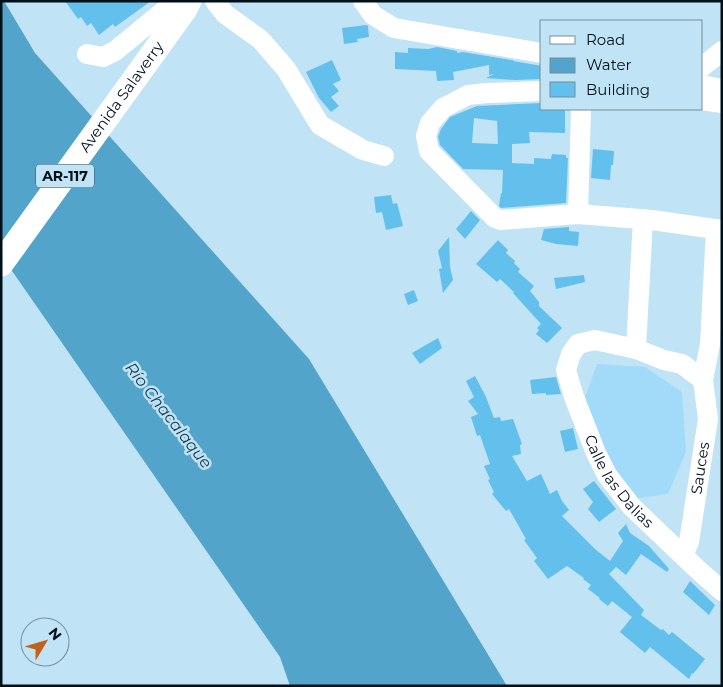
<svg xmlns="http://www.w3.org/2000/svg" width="723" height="687" viewBox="0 0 723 687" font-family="Montserrat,sans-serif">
  <rect width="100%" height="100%" fill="#c0e3f5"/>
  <path fill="#a2dbf9" d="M597 364 645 367 682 392 686 452 668 494 632 499 582 406Z"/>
  <path fill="#52a4cb" d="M1 1H4L35 53 309 359 507 686H290L280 657 1 255Z"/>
  <path fill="#63c0ed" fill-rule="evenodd" d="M65 1H151L115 27 113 24 99 35 91 23 87 26 81 17 78 19Z
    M366 25 368 26 369 37 357 39 358 42 344 44 342 28Z
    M437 47 457 51V53L463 52 511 60H510H513V61L542 66V79L515 80 486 78 494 74 489 75V65L453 72 454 80 437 81 436 71 395 69V52L408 53V48L428 49Z
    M332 60 341 80 333 84 339 91 331 97 339 106 331 112 319 98 306 72Z
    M542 103V109H565V133L529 132 530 143 512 144V163L534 164V158L551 159 552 154 566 155V158H568L566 203 501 208 499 206 501 193H502L503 170 463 169 440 145 438 137 441 129 450 117 477 106ZM474 118 497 121 498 144 472 143Z
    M593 149 614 151 613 165H611L610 180 591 178Z
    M391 195 393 204 397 203 403 226 386 230 382 212 376 213 374 197Z
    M471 211 480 220 465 239 456 229Z
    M569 227V231L579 232 578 246 556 244 541 240 544 229Z
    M449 237 450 267 453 280 443 293 439 269 442 268 438 251Z
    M498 240 508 250 506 253 515 261 514 263 520 269 518 272 534 286 530 291 539 302V306L562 328 547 343 536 334 539 330 537 328 541 324 513 293 514 292 500 279 497 282 476 264Z
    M584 275 585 282 556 289 554 278Z
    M414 290 418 301 408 305 404 294Z
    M438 338 442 348 420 364 412 353Z
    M475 376 486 397 494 418 500 417 501 421 513 419 522 444 520 445 521 454 512 456 527 481 541 474 550 494 557 490 562 501 569 510 562 516 595 549 610 561 623 541 618 533 626 524 630 533 649 546 669 569 667 572 641 554 626 575 616 567 609 574 644 610 641 615 661 630 663 629 669 635 672 632 705 659 693 674 692 673 689 679 650 647 645 653 620 632 632 617 612 601 608 606 599 599 600 598 588 589 591 585 583 579 584 578 567 566 548 579 534 561 537 558 524 540 526 539 509 509 506 511 492 494 494 492 488 480 490 479 484 466 490 464 480 435 477 436 471 417 478 414 468 401 474 397 466 381Z
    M556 377 561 394 546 395V393L532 394 530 380Z
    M573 428 578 449 565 452 560 431Z
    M594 481 616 509 599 522 588 509 593 502 583 489Z
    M690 581 715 605 709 615 683 592Z"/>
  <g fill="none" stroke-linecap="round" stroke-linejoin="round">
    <g stroke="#fff" stroke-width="20">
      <path d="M215 1 225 14 261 40 286 69 320 125 363 150 384 156"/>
      <path d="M363 1 373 15 394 28 542 53"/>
      <path d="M87 54 103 57 115 51 176 1"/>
      <path d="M702 67 722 51"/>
      <path d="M702 85 722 89"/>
      <path d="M542 91 487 93 468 95 443 108 430 123 426 136 429 151 495 218 501 220 578 214 652 220 722 230"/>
      <path d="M702 100 722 103"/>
      <path d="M578 214 581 109"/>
      <path d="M636 349 643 219"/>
      <path id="s1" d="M703 380 682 364 664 360 636 349 595 340 578 344 571 354 566 370 574 397 596 453 607 475 632 507 696 568 722 591"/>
      <path id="s2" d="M683 555 689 542 708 419 703 380 710 344 716 229"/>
    </g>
    <path stroke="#fff" stroke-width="25" id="s3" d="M1 264 185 9 189 1"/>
  </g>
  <g text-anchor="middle" stroke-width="5" stroke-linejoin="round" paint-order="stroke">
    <rect fill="#c0e3f5" stroke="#3a4f5b" stroke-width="1" x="36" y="164.5" width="58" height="23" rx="4"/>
    <g font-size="14" font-weight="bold" fill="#001019">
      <text x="65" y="181">AR-117</text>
    </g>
    <g font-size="15" fill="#001019" stroke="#c0e3f5">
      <text dy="5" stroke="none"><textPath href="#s3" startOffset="206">Avenida Salaverry</textPath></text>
      <text dy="5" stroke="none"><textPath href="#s2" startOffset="89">Sauces</textPath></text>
      <text dy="5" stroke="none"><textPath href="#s1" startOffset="288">Calle las Dalias</textPath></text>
    </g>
    <g font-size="16" font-style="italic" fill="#14394a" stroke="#c0e3f5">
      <text transform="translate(169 415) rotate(52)" y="6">Río Chacalaque</text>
    </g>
  </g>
  <rect width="723" height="687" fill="none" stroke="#001019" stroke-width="5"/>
  <rect x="540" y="20" width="162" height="90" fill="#c0e3f5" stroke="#738f9d"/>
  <rect x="550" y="36" width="25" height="8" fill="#ffffff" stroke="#738f9d"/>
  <text x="586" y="45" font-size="15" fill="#001019">Road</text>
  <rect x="550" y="58" width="25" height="15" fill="#52a4cb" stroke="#738f9d"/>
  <text x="586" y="70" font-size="15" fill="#001019">Water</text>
  <rect x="550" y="82" width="25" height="15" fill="#63c0ed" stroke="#738f9d"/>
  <text x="586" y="95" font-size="15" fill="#001019">Building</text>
  <g transform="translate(45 642) rotate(52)"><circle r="24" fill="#c0e3f5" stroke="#738f9d"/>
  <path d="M0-4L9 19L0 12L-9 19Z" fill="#c1621c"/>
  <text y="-8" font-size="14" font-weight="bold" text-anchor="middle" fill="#001019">N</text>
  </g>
</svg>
